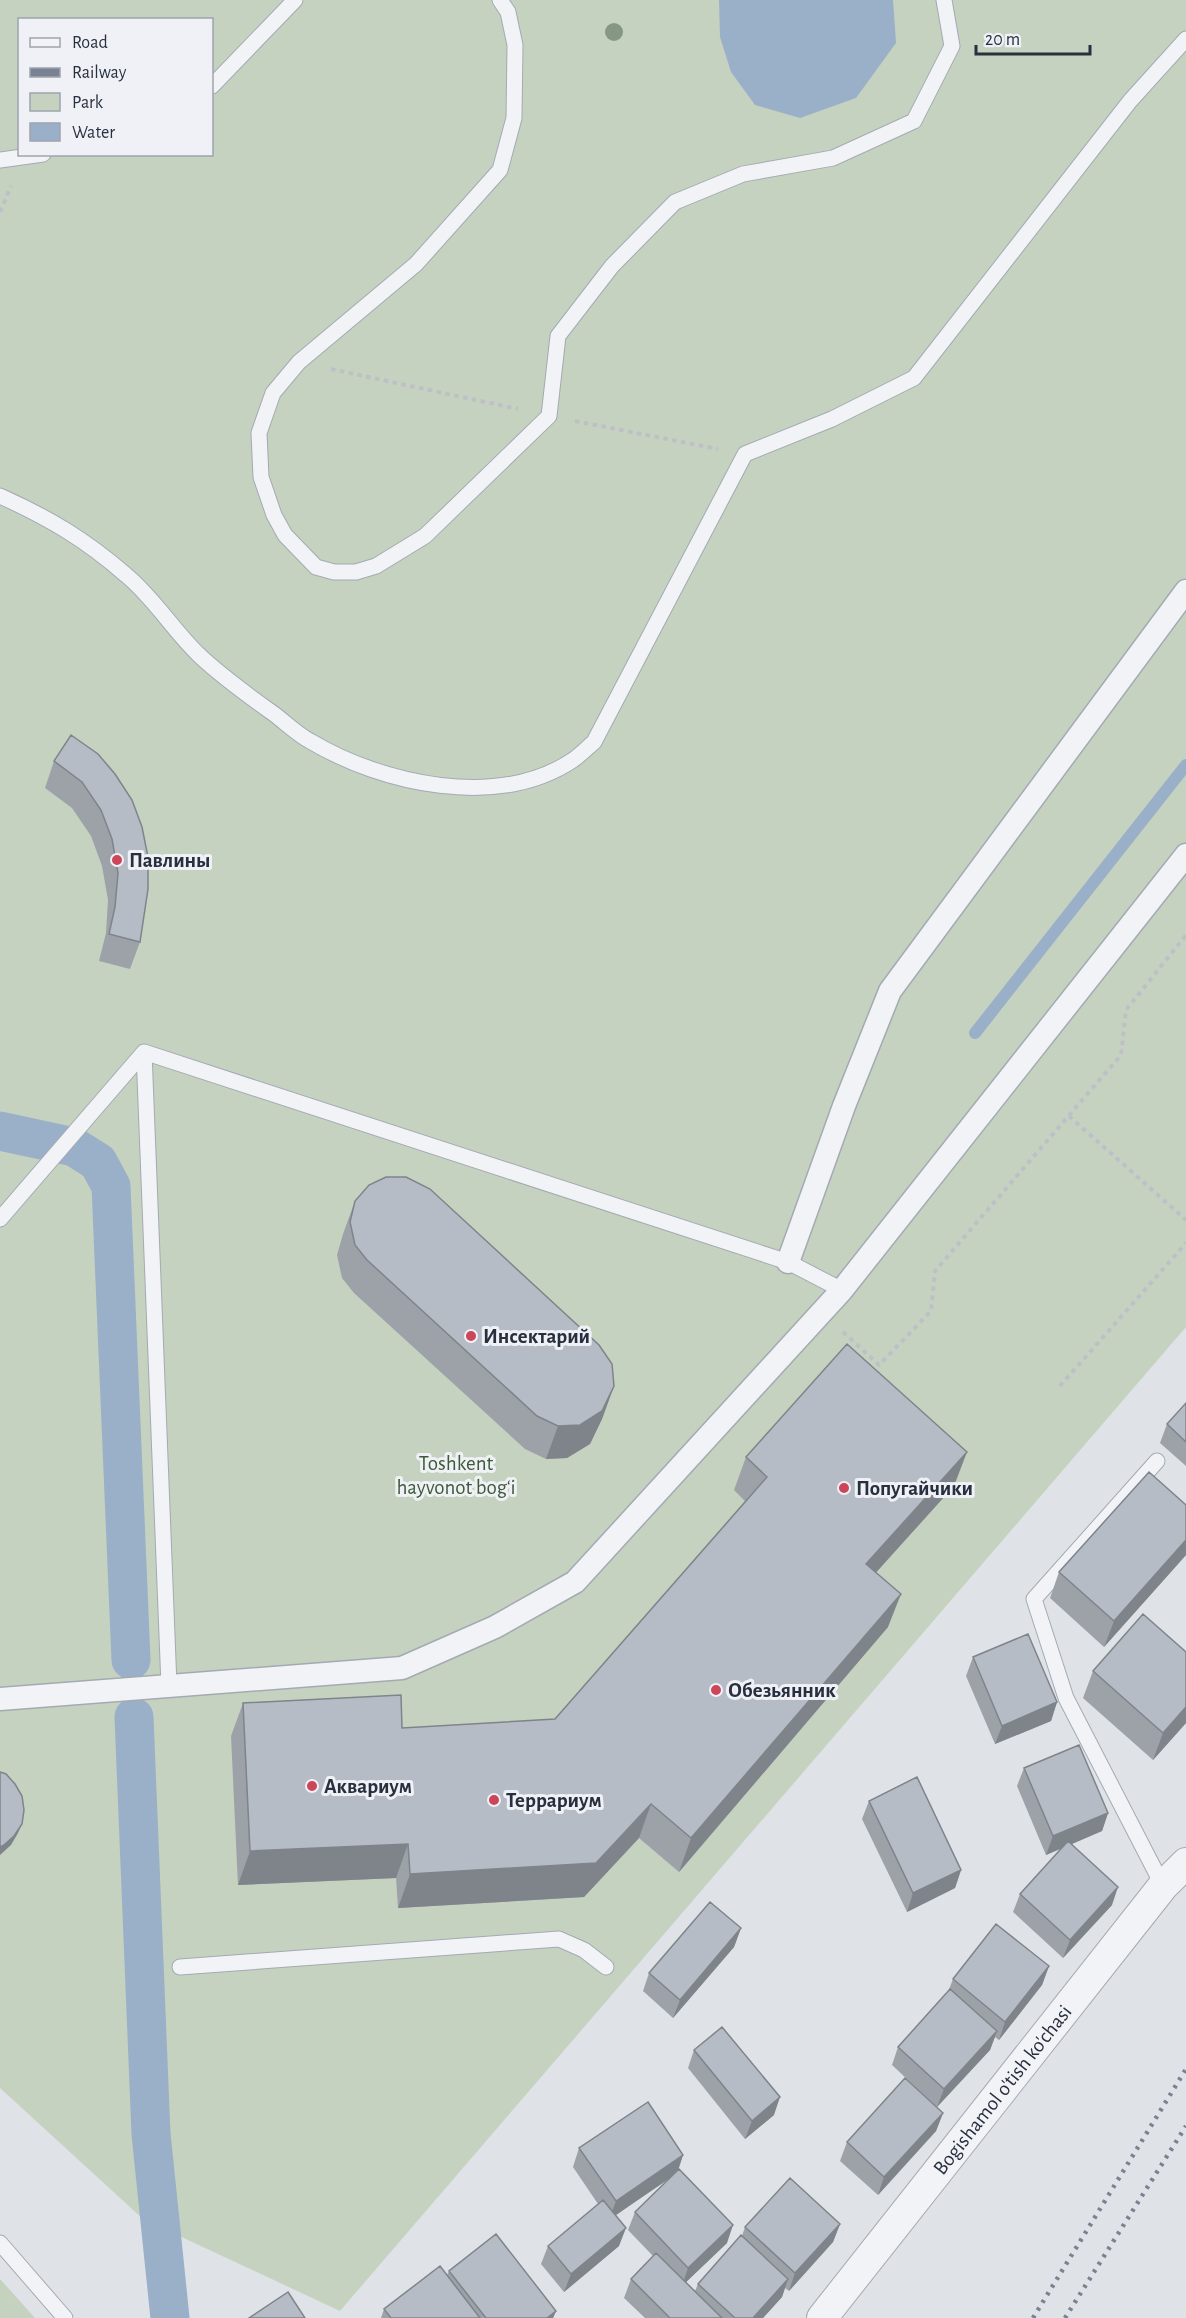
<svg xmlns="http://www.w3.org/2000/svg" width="1186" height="2318" viewBox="0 0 1186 2318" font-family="'Alegreya Sans',sans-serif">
  <rect width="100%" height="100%" fill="#dfe3e8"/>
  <path fill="#c5d2c0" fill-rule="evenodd" d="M0 0H1186V1327L340 2311 143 2219 0 2088ZM20 20H212V154H20Z
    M0 2279 35 2318H0Z"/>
  <path fill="#9ab0c8" d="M719 0H893L896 43 856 98 800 118 755 105 731 72 720 37Z"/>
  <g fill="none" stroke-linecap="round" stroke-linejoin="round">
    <path stroke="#9ab0c8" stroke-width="12" d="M975 1033 1186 765"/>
    <path stroke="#9ab0c8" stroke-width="39" d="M0 1131 74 1147 98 1162 111 1186 131 1660
      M134 1717 151 2134 170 2318"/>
    <defs>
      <path id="service" d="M500 0 508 12 515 45 514 118 500 170 416 264 299 362 273 393 259 433 261 477 274 515 285 535 316 567 334 572H356L376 566 425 536 549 416 558 336 612 266 675 202 743 174 833 158 914 121 952 46 944 0
        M212 86 295 0
        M0 160 43 154
        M0 496C49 518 86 540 126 575 154 598 173 630 199 655 222 677 249 696 274 714 286 723 297 734 310 741 382 784 498 810 573 760 580 755 587 748 594 742L745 454 832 419 914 378 1130 101 1186 39
        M144 1052 788 1262 842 1290
        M144 1052 169 1686
        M0 1219 144 1052
        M1157 1461 1034 1599 1066 1698 1163 1886
        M180 1967 559 1939 584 1950 606 1967
        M0 2243 65 2318"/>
      <path id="pedestrian" d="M788 1262 844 1106 890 991 1186 591
        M0 1699 402 1668 495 1627 575 1582 842 1290 1186 855"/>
      <g id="minor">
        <path id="s1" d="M822 2318 1163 1886 1186 1863"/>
      </g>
    </defs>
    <use href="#service" stroke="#a4aab2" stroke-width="17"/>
    <use href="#pedestrian" stroke="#a4aab2" stroke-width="25"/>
    <use href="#minor" stroke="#a4aab2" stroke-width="32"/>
    <path stroke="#bdc0c7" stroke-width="4" stroke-dasharray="4.5 4.5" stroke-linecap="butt" d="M0 212 11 186
      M331 369 518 409
      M575 421 718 449
      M1069 1116 1186 1220
      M843 1332 879 1365 931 1311 935 1271 1121 1055 1126 1010 1186 935
      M1060 1386 1186 1243"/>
    <use href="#service" stroke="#f2f3f7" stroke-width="15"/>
    <use href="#pedestrian" stroke="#f2f3f7" stroke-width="22"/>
    <use href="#minor" stroke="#f2f3f7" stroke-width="30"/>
    <path stroke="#798292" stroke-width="4.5" stroke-dasharray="3 6" stroke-linecap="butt" d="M1033 2318 1186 2069
      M1065 2318 1186 2126"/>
  </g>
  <circle fill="#859886" cx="614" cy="32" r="9"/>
  <path fill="#9da2a9" d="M98 754 140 942 130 969 99 961 106 933 108 900 102 866 91 836 72 808 45 788 54 761Z
    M355 1201 614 1386 602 1419 590 1444 567 1458 546 1459 525 1449 354 1293 342 1278 337 1255 343 1234Z
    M1186 1403V1466L1160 1443 1167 1424Z
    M746 1457 954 1486 876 1572 888 1627 679 1872 639 1838 584 1897 398 1908 396 1878 238 1885 231 1736 243 1703 402 1728 555 1719 745 1501 734 1490Z
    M1186 1505V1555L1104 1647 1050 1598 1059 1572Z
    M1186 1652V1723L1153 1760 1083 1698 1093 1671Z
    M973 1657 1057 1702 1051 1721 995 1744 966 1676Z
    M1024 1768 1108 1813 1102 1831 1072 1844 1112 1905 1063 1958 1013 1912 1020 1894 1062 1848 1046 1855 1017 1786Z
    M869 1801 961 1870 955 1888 907 1912 862 1819Z
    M741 1928 734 1947 673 2018 643 1991 649 1973Z
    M1049 1966 1042 1985 999 2040 995 2037 990 2050 937 2107 892 2065 898 2047 948 1992 953 1979Z
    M694 2050 774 2115 745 2139 688 2068Z
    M943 2113 936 2131 878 2195 840 2161 847 2142Z
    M579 2148 683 2155 678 2171 727 2243 686 2282 695 2291 698 2284 742 2236 745 2227 840 2224 833 2242 789 2291 785 2288 782 2297 763 2318H645L624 2298 631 2279 653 2256 628 2230 635 2212 672 2177 615 2215 619 2246 564 2292 541 2264 548 2246 598 2204 573 2167Z
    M449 2271 556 2311 553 2318H381L384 2309 447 2275Z"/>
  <path fill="#7f848a" d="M614 1386 602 1419 590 1444 567 1458 546 1459 558 1426Z
    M967 1452 954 1486 854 1597 866 1564Z
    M1186 1540V1555L1104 1647 1114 1621Z
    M901 1594 888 1627 679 1872 691 1838Z
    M1057 1702 1051 1721 995 1744 1002 1726Z
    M1186 1707V1723L1153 1760 1163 1733Z
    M651 1804 639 1838 584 1897 398 1908 410 1874Z
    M1108 1813 1102 1831 1046 1855 1053 1836Z
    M22 1824 18 1833 11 1845 0 1855V1847Z
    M408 1844 396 1878 238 1885 250 1851Z
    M961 1870 955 1888 907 1912 913 1893Z
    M1118 1887 1112 1905 1063 1958 1070 1940Z
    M741 1928 734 1947 673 2018 680 2000Z
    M1049 1966 1042 1985 999 2040 1005 2022Z
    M997 2031 990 2050 937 2107 944 2089Z
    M780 2097 774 2115 745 2139 752 2121Z
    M943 2113 936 2131 878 2195 884 2177Z
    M683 2155 677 2173 609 2220 616 2201Z
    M840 2224 833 2242 789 2291 795 2273Z
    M733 2225 727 2243 682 2286 688 2268Z
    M626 2228 619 2246 564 2292 571 2274Z
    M788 2279 782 2297 763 2318H753Z
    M556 2311 553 2318H547Z"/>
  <path fill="#b6bcc5" stroke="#7f848a" stroke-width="1.5" d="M71 735 98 754 115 774 132 800 142 827 148 857V889L140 942 109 934 115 907 118 873 112 839 101 810 82 782 54 761Z
    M386 1177H406L430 1189 599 1345 612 1364 614 1386 602 1411 580 1425 558 1426 537 1416 367 1260 355 1245 350 1222 355 1201 369 1185Z
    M847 1344 967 1452 866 1564 901 1594 691 1838 651 1804 596 1863 410 1874 408 1844 250 1851 243 1703 401 1695 402 1728 555 1719 767 1477 746 1457Z
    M1186 1403V1442L1167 1424Z
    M1149 1472 1186 1505V1540L1114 1621 1059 1572Z
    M1143 1614 1186 1652V1707L1163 1733 1093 1671Z
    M1028 1634 1057 1702 1002 1726 973 1657Z
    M1079 1745 1108 1813 1053 1836 1024 1768Z
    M0 1772 6 1774 15 1784 22 1796 24 1810 22 1824 14 1836 4 1845 0 1847Z
    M917 1777 961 1870 913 1893 869 1801Z
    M1068 1841 1118 1887 1070 1940 1020 1894Z
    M710 1902 741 1928 680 2000 649 1973Z
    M996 1924 1049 1966 1005 2022 953 1979Z
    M950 1989 997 2031 944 2089 898 2047Z
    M722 2027 780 2097 752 2121 694 2050Z
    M905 2078 943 2113 884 2177 847 2142Z
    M648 2102 683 2155 616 2201 579 2148Z
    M679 2169 733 2225 688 2268 635 2212Z
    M790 2178 840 2224 795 2273 745 2227Z
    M603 2200 626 2228 571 2274 548 2246Z
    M496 2234 556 2311 547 2318H486L449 2271Z
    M741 2235 788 2279 753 2318H735L698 2284Z
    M656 2253 722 2318H670L631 2279Z
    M440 2266 480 2318H391L384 2309Z
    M288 2292 305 2318H249Z"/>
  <g fill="#cc4558" stroke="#eff1f6" stroke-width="2">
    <circle cx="117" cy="860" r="6"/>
    <circle cx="471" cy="1336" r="6"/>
    <circle cx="844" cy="1488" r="6"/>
    <circle cx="716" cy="1690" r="6"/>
    <circle cx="312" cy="1786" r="6"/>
    <circle cx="494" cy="1800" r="6"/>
  </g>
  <g text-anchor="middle" stroke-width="6" stroke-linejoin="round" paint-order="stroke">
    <g font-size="21" font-weight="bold" fill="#28303f" stroke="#eff1f6" text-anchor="start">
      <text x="129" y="867">Павлины</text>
      <text x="483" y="1343">Инсектарий</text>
      <text x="856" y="1495">Попугайчики</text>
      <text x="728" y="1697">Обезьянник</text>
      <text x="324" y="1793">Аквариум</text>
      <text x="506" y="1807">Террариум</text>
    </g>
    <g font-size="21" fill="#3c5b36" stroke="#eff1f6">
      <text x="456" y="1470">Toshkent<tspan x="456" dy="24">hayvonot bogʻi</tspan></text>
    </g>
    <g font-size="21" fill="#28303f" stroke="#eff1f6">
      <text dy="7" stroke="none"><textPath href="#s1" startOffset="291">Bogishamol o'tish ko'chasi</textPath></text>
    </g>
  </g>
  <rect x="18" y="18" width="195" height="138" fill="#eff1f6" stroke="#9fa4ad" stroke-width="1.5"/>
  <rect x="30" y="38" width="30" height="9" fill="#f2f3f7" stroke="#9fa4ad" stroke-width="1.5"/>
  <text x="72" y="48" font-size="18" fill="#28303f">Road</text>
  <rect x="30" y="68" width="30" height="9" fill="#798292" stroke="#9fa4ad" stroke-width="1.5"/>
  <text x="72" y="78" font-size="18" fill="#28303f">Railway</text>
  <rect x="30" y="93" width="30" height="18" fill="#c5d2c0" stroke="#9fa4ad" stroke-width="1.5"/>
  <text x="72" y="108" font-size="18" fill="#28303f">Park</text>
  <rect x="30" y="123" width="30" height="18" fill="#9ab0c8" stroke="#9fa4ad" stroke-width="1.5"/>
  <text x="72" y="138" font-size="18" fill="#28303f">Water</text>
  <path d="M976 45v9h114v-9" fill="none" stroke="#28303f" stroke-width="3"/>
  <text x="985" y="45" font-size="18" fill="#28303f" stroke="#eff1f6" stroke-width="4.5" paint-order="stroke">20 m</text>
</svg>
